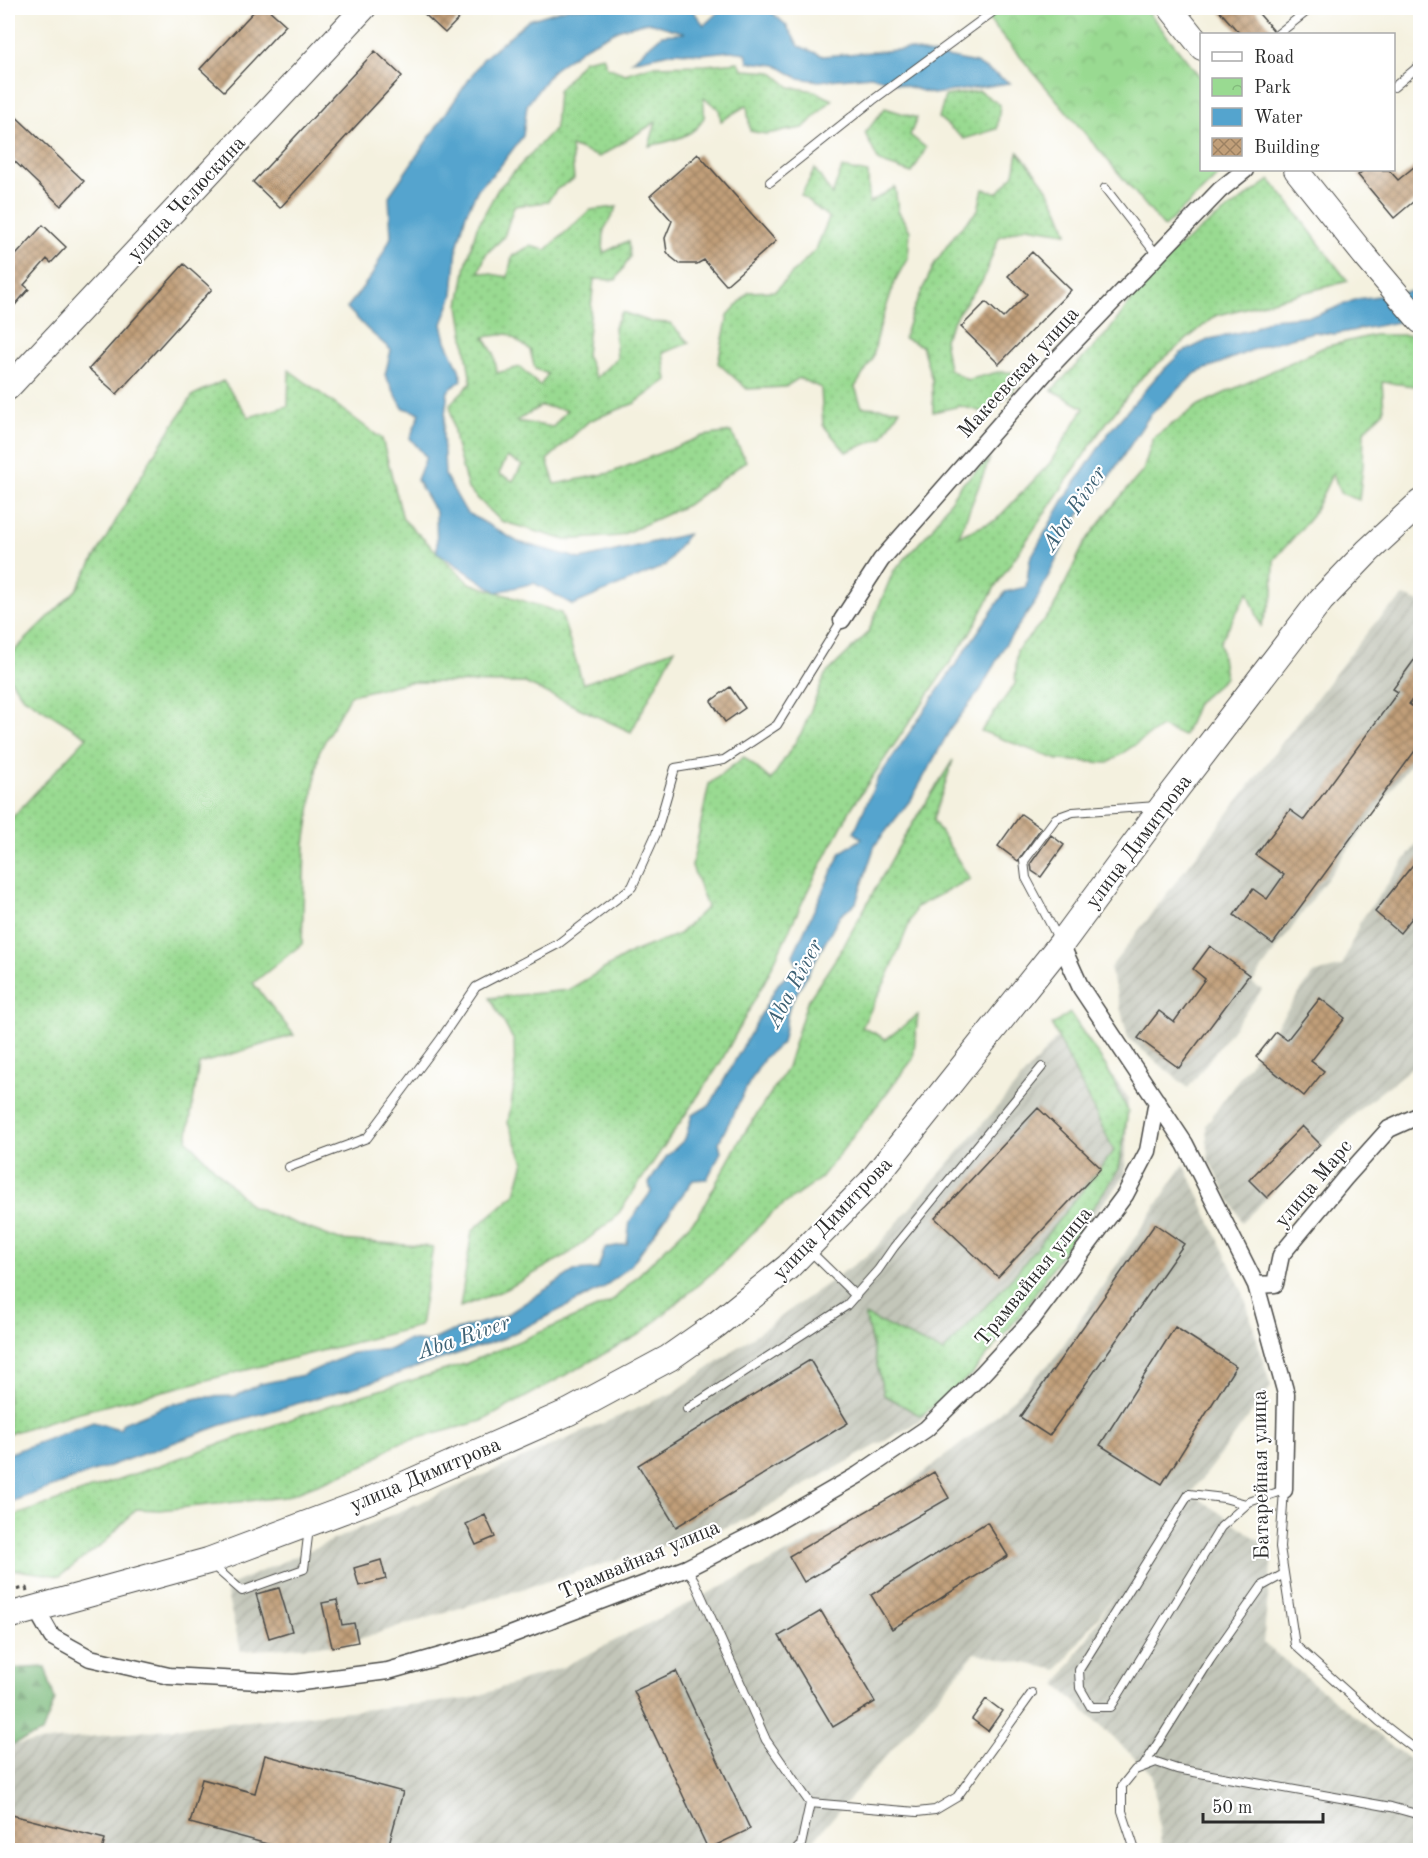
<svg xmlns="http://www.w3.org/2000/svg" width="1428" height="1858" viewBox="0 0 1428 1858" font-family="'Old Standard TT',serif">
  <defs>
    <pattern id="industrial-furrows" width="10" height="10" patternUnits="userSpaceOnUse" patternTransform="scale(1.5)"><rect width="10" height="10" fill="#c3c6b9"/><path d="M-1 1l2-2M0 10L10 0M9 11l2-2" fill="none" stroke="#a8aa9f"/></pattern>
    <pattern id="grass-dots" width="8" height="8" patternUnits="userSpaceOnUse" patternTransform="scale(1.5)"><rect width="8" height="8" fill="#99da91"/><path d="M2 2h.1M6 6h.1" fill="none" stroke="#84bb7d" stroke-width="1.8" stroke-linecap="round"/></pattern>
    <pattern id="forest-firs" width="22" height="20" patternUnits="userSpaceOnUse" patternTransform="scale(1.5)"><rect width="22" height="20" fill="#7aba7b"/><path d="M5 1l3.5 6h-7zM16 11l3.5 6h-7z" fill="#649765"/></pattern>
    <pattern id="park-crowns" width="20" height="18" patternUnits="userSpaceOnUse" patternTransform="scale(1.5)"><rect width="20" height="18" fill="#99da91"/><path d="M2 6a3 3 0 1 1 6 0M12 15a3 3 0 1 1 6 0" fill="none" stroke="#84bb7d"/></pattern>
    <pattern id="building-cross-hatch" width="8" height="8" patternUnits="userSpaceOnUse" patternTransform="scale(1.5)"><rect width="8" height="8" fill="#c19f79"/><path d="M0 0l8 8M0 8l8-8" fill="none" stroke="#9d8263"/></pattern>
  </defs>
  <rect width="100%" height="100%" fill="#fff"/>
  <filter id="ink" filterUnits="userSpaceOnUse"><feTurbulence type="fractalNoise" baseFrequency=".0167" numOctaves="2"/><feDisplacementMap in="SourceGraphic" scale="12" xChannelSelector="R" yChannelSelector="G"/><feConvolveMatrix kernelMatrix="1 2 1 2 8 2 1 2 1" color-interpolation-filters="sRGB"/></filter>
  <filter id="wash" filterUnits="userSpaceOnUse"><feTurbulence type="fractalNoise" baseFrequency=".008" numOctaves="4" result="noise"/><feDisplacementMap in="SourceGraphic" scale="24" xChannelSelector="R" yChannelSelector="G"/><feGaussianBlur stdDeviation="1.35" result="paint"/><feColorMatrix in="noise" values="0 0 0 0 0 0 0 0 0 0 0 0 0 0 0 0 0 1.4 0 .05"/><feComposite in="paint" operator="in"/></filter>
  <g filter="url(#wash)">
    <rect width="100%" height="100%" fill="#f4f1df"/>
    <path fill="url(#industrial-furrows)" d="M1404 596 1420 602V750L1252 983 1262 990 1188 1088 1128 1038 1110 968 1354 649 1375 623Z
      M1420 839V1061L1362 1107 1242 1222 1208 1159 1206 1125 1313 974 1342 966 1360 922Z
      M1073 1019 1128 1098 1125 1176 973 1366 918 1422 738 1523 342 1644 241 1651 225 1587 675 1392 873 1251Z
      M1184 1164 1244 1295 1271 1387 1191 1493 1273 1550 1263 1643 1420 1768V1843L1416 1850H1162L1152 1774 1057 1685 1116 1593 1058 1670 975 1653 805 1850H8V1745L469 1699 563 1667 880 1506 987 1424 1054 1359Z"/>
    <path fill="url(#grass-dots)" stroke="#62825e" stroke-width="1.5" fill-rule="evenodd" d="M603 56 607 67 625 74 651 66 706 65 738 62 744 70 772 72 790 87 815 91 832 100 803 128 766 134 750 131 747 105 721 121 719 109 704 98C703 103 705 112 704 117 697 137 666 142 649 146L656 122 599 157 571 146 574 179 557 189 547 202 514 206 504 237 486 254 479 272 508 277 512 256 530 246 546 250 590 210 617 207 604 230 603 253 628 241 630 257 616 280 594 279 586 355 596 378 617 358 614 327 622 312 651 322 670 323 689 343 663 353 667 380 635 403 589 421 547 460 555 484 610 473 703 436 731 432 746 461 687 505 619 536 565 540 501 521 468 489 456 445 450 404 471 383 459 305 466 265 477 227 498 189 555 128 558 91 584 60ZM508 334 530 350 535 369 548 374 540 386 520 367 497 373 494 354 484 337ZM541 406 567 410 553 427 516 421ZM507 457 522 465 513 481 499 474Z
      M980 91 1000 105 997 129 964 139 939 118 945 96Z
      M885 108 917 118 910 135 926 148 912 173 879 162 865 133Z
      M1018 152C1041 178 1057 199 1067 233L1026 227 999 237 983 280 958 313 944 339 949 369 967 380 998 372H1029L990 414 960 406 933 412 932 380 922 346 904 338 913 310 935 263 956 233 978 210 983 189 998 193 1014 174Z
      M842 168 868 173 869 203 895 187 898 211 910 231 908 257 895 281 880 326 872 360 855 387 862 407 900 409 882 438 846 452 823 425 821 388 799 378 785 387 747 389 718 363 728 315 749 292 775 291 816 249 829 218 801 195 815 169 832 195Z
      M1270 180C1298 212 1321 248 1348 281L1215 316 1143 376 1101 430 995 587 972 630 852 807 810 886 767 977 719 1065 616 1217 570 1253 507 1289 460 1307 472 1231 515 1194 524 1162 508 1123 515 1080 514 1041 490 998 568 990 633 952 679 934 707 907 692 866 709 784 744 757 771 780 802 732 825 675 868 633 893 572 931 530 960 486 990 458 959 536 996 520 1050 463 1084 408 1052 390 1109 331 1156 266 1202 228Z
      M1374 335H1415L1420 342V381L1415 386 1382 382 1384 411 1364 431 1363 465 1359 500 1340 493 1333 473 1312 516 1274 560 1273 596 1261 626 1248 592 1220 642 1225 678 1197 703 1184 736 1161 727 1108 763 1058 760 981 731 1015 684 1017 650 1052 611 1085 542 1115 503 1143 471 1153 438 1199 405 1324 347Z
      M289 370 382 439 403 519 469 583 561 613 583 684 675 649 631 732 525 683 409 682 350 695 319 752 305 845 302 944 253 983 294 1035 199 1064 187 1140 252 1207 339 1240 433 1247 420 1326 72 1414 8 1434V822L87 737 22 696 8 676V657L77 589 151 459 193 395 223 381 249 417 288 406Z
      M953 760 933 820 970 879 916 907 888 976 862 1027 886 1039 918 1015 913 1059 821 1178 772 1213 720 1266 642 1333 482 1421 396 1444 366 1465 284 1497 160 1510 136 1509 105 1542 60 1576 8 1569V1518L334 1404 465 1364 611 1302 698 1216 741 1138 786 1070 807 1002 842 949 904 837Z
      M1070 1013 1107 1068 1128 1111 1119 1169 1024 1310 972 1374 921 1416 884 1395 865 1315 943 1352 1013 1277 1114 1151 1052 1025Z"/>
    <path fill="url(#forest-firs)" stroke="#527253" stroke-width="1.5" d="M45 1667 55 1700 42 1733 8 1746V1669Z"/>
    <path fill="url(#park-crowns)" stroke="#62825e" stroke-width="1.5" d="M979 8H1145L1201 78 1202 170H1224L1164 227Z"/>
    <path fill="#54a4ce" stroke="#40687c" stroke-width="1.5" d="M568 8H691L704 25 723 8H767L786 25 799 46 823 56 908 49 976 63 1010 83 933 94 871 76 819 81 798 78 776 65 748 62 746 53 730 51 702 54 675 52 632 61 662 35 685 33 648 22 620 29 585 47 553 70 527 105 523 136 498 169 478 189 466 214 457 248 453 295 442 324 446 341 459 369 462 380 448 391 443 432 445 475 466 512 518 542 581 559 688 534 665 566 573 605 534 583 497 592 437 552 436 513 417 480 426 457 410 438 420 413 403 408 385 375 391 350 367 329 347 308 372 275 391 237 389 196 483 59 529 20Z
      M1420 290V318L1335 334 1313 332 1262 346 1196 373 1150 415 1106 482 1078 516 1036 601 1005 645 981 689 951 728 912 798 875 845 856 903 840 916 789 1007 782 1043 765 1057 749 1083 719 1142 721 1152 707 1179 693 1180 631 1265 603 1288 502 1339 366 1384 222 1425 8 1503V1454L93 1422 120 1429 123 1423 168 1405 203 1397 236 1396 260 1384 303 1375 352 1353 391 1349 407 1340 429 1342 450 1332 505 1316 574 1271 598 1269 605 1248 627 1244 630 1221 651 1192 649 1183 666 1157 685 1139 692 1115 710 1105 778 984 797 966 793 955 841 852 862 839 854 832 877 780 1005 592 1026 587 1030 559 1063 501 1110 431 1157 376 1181 353 1210 339 1250 330 1271 319 1318 315 1357 299Z"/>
    <g id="blocks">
      <path fill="url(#building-cross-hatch)" d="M257 8H267L286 25 224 91 200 69Z
        M418 8H469L445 33Z
        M1217 8H1254L1273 30 1272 34H1240Z
        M375 51 402 76 280 208 253 182Z
        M8 109 84 181 61 206 8 155Z
        M698 154 776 241 726 285 704 260 697 264H680L671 257 667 252 665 238 672 221 650 196Z
        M1420 162V196L1394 218 1358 175 1364 170H1389L1398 180Z
        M43 225 66 247 51 263 47 259 24 285 29 289 8 313V264Z
        M1032 252 1071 290 999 364 961 327 986 302 1003 318 1027 294 1008 276Z
        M184 264 212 289 117 394 89 369Z
        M1420 652V688L1409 704 1420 712V744L1273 944 1234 915 1253 889 1267 899 1284 875 1256 855 1290 810 1304 820 1398 692 1393 689Z
        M730 687 745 708 725 722 711 701Z
        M1021 814 1041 828 1018 861 998 846Z
        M1051 835 1064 845 1041 877 1032 871 1031 863Z
        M1420 856V908L1400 933 1375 912Z
        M1210 946 1249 975 1179 1068 1138 1038 1159 1011 1174 1022 1205 979 1193 969Z
        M1320 998 1345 1018 1311 1061 1324 1071 1304 1096 1256 1057 1276 1032 1287 1040Z
        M1038 1108 1101 1168 998 1277 935 1218Z
        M1302 1126 1320 1144 1267 1198 1249 1180Z
        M1155 1224 1184 1244 1049 1436 1020 1417Z
        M1175 1327 1236 1366 1162 1484 1100 1445Z
        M810 1360 848 1423 676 1527 638 1465Z
        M934 1472 949 1498 804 1582 789 1556Z
        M485 1515 495 1537 476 1545 466 1524Z
        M987 1522 1008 1556 892 1629 871 1595Z
        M381 1560 386 1579 359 1586 354 1568Z
        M279 1588 292 1631 269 1638 256 1594Z
        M337 1600 342 1625 354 1623 358 1642 332 1647 322 1603Z
        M821 1611 875 1702 833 1727 779 1636Z
        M676 1671 750 1829 708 1849 634 1691Z
        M986 1699 1002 1711 988 1731 972 1719Z
        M265 1755 403 1792 387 1851H293L190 1823 202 1779 255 1793Z
        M8 1814 105 1839 102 1851H8Z"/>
    </g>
  </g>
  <g filter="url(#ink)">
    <use href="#blocks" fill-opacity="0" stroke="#494946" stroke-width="1.5"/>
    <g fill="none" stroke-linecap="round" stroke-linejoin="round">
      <defs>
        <path id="lane" d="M1278 34 1311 8
          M1394 87 1420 65
          M770 182 873 100 998 8
          M1105 188 1157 255
          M1059 940 1026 878 1024 861 1056 818 1073 812 1157 806
          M289 1167 367 1138 440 1040 476 987 558 944 632 887 656 834 675 768 724 760 777 725 842 620
          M809 1250 856 1296
          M687 1409 846 1306 878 1270 894 1247 1042 1067
          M1246 1504 1224 1498 1189 1494 1079 1670 1080 1688 1091 1707H1111L1221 1527 1249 1502 1284 1490 1280 1547 1295 1645 1379 1721 1420 1753
          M210 1563 242 1591 304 1569 309 1528
          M687 1568 695 1582 766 1740 810 1803
          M1143 1767 1210 1660 1262 1586 1284 1574
          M796 1850 801 1845 810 1803 917 1812 935 1810 957 1797 1032 1693
          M1135 1850 1122 1811V1786L1135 1770 1156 1762 1177 1769 1391 1807 1420 1815"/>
        <path id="street" d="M842 620 881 560 1051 366 1220 190 1245 170
          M1061 944 1081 988 1185 1144 1256 1285 1286 1394 1284 1490
          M1256 1285 1275 1284 1281 1255 1345 1178 1389 1129 1420 1115
          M36 1609 52 1637 90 1658 169 1676 294 1683 388 1671 497 1640 687 1568 768 1527 858 1475 926 1429 983 1373 1030 1322 1125 1195 1148 1151 1157 1101"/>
        <path id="secondary" d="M1170 8 1202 48
          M1296 170 1364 255 1420 321
          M8 388 364 8"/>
        <path id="primary" d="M8 1616 208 1561 368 1501 569 1412 669 1358 716 1325 788 1267 871 1182 1061 944 1163 806 1321 600 1368 551 1420 503"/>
      </defs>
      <use href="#lane" stroke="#494946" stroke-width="10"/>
      <use href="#street" stroke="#494946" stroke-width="19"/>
      <use href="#secondary" stroke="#494946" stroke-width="26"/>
      <use href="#primary" stroke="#494946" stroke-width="28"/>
      <path stroke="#494946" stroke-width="3" stroke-dasharray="4.5 4.5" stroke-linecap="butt" d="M8 1591 26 1588 27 1591"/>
      <use href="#lane" stroke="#fff" stroke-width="8"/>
      <use href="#street" stroke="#fff" stroke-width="16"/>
      <use href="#secondary" stroke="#fff" stroke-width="24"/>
      <use href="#primary" stroke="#fff" stroke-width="26"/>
    </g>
  </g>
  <g text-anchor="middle" stroke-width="4.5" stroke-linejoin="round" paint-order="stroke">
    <g font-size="21" fill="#2b2b2b" stroke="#fff">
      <text transform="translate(186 198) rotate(-47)" y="7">улица Челюскина</text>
      <text transform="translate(1018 372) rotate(-48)" y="7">Макеевская улица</text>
      <text transform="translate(1138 841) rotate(-53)" y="7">улица Димитрова</text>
      <text transform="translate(1313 1183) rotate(-50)" y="7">улица Марс</text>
      <text transform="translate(832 1218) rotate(-46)" y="7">улица Димитрова</text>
      <text transform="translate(1033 1276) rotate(-51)" y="7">Трамвайная улица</text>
      <text transform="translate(425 1474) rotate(-23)" y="7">улица Димитрова</text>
      <text transform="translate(1260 1475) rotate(-91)" y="7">Батарейная улица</text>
      <text transform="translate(639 1559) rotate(-23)" y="7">Трамвайная улица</text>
    </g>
    <g font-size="22" font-style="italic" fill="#3d6174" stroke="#fff">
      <text transform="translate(1073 508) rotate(-56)" y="8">Aba River</text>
      <text transform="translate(793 983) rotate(-62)" y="8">Aba River</text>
      <text transform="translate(463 1336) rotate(-19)" y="8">Aba River</text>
    </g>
  </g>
  <rect width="1428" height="1858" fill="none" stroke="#fff" stroke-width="30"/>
  <rect x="1200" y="33" width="195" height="138" fill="#ffffff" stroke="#aaaaaa" stroke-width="1.5"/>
  <rect x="1212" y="52" width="30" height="9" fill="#ffffff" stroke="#aaaaaa" stroke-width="1.5"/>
  <text x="1254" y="63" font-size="18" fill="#2b2b2b">Road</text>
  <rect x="1212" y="78" width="30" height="18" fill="url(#park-crowns)" stroke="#aaaaaa" stroke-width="1.5"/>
  <text x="1254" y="93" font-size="18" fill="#2b2b2b">Park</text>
  <rect x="1212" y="108" width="30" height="18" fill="#54a4ce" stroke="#aaaaaa" stroke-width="1.5"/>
  <text x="1254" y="123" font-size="18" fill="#2b2b2b">Water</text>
  <rect x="1212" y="138" width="30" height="18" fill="url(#building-cross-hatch)" stroke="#aaaaaa" stroke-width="1.5"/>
  <text x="1254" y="153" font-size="18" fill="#2b2b2b">Building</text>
  <path d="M1203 1813v9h120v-9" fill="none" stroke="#2b2b2b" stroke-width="3"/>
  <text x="1212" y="1813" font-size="18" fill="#2b2b2b" stroke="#ffffff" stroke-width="4.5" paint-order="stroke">50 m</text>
</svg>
